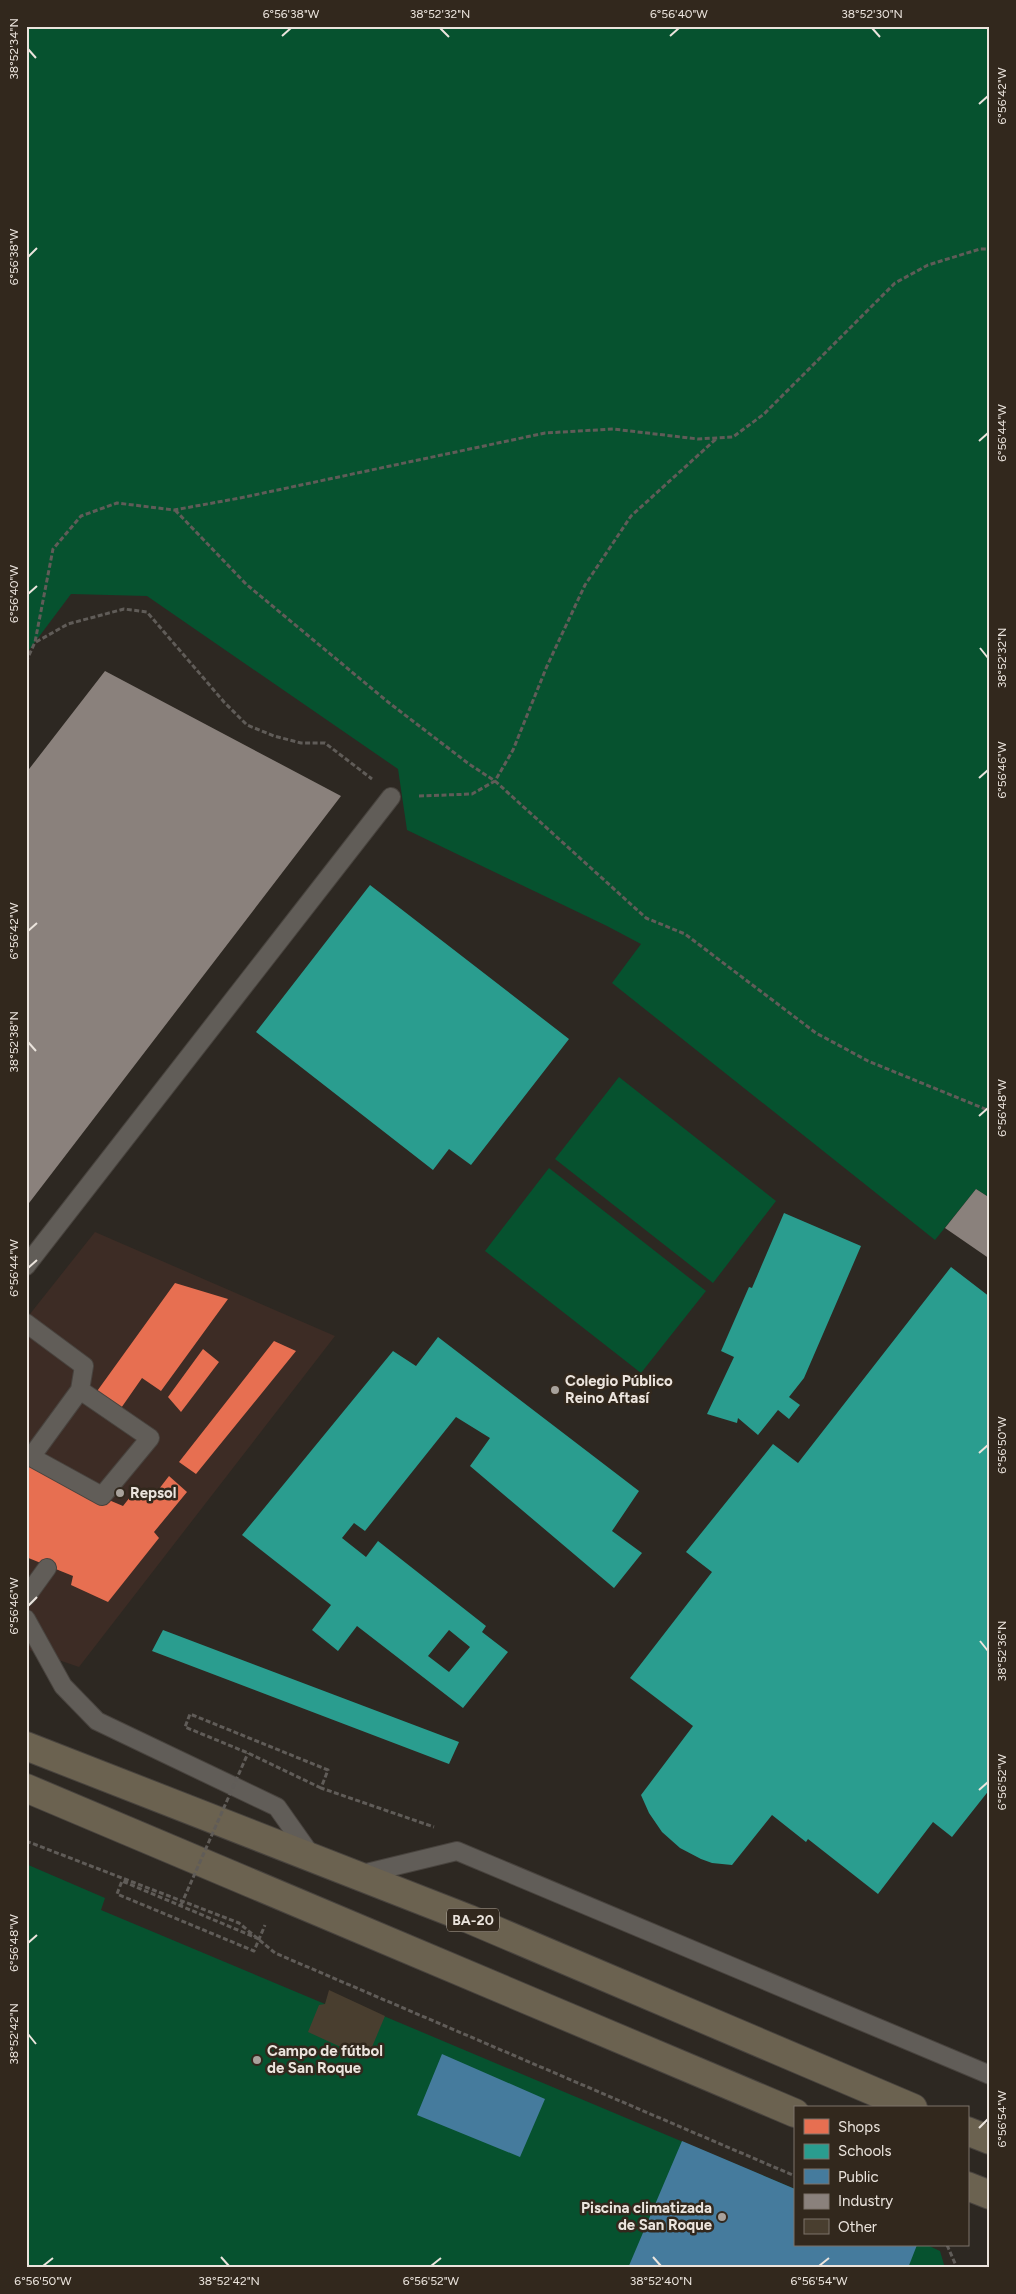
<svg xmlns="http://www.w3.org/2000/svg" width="1016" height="2294" viewBox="0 0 1016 2294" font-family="Figtree,sans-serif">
  <rect width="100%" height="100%" fill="#2d2822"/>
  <path fill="#3d2c25" d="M95 1232 335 1336 79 1667 26 1649V1319Z"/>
  <path fill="#06522f" d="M26 26H990V1198L976 1189 935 1240 612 983 641 944 607 926 407 830 398 769 147 596 71 594 26 654Z
    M619 1077 776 1201 713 1283 555 1159Z
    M549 1168 706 1291 641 1373 485 1251Z
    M26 1864 105 1898 101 1910 325 2004 329 1993 795 2189V2245H927L940 2251 945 2268H26Z"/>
  <path fill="#e76f51" d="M175 1283 228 1299 161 1391 142 1378 119 1411 95 1394Z
    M274 1341 296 1351 196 1474 179 1462Z
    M203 1349 219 1362 181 1412 168 1397Z
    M26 1465 123 1506 138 1487 152 1498 169 1476 187 1492 154 1532 159 1538 108 1602 71 1585 73 1576 26 1557Z"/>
  <path fill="#2a9d8f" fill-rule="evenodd" d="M370 885 569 1039 471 1165 449 1149 433 1170 256 1032Z
    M784 1213 861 1246 804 1378 789 1397 800 1405 789 1419 778 1410 758 1435 738 1418 737 1423 707 1414 734 1357 721 1351 749 1287 752 1288Z
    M951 1267 990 1297V1435L988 1438 990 1440V1789L952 1837 933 1822 878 1894 808 1839 806 1842 772 1815 732 1865 712 1863 701 1859 680 1848 662 1832 649 1813 641 1795 693 1726 630 1678 712 1572 686 1552 773 1444 798 1463Z
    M438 1337 639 1491 612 1531 642 1553 614 1588 470 1466 490 1438 456 1417 365 1531 354 1523 342 1538 366 1557 378 1541 486 1626 482 1632 508 1652 463 1708 357 1626 338 1651 312 1630 331 1605 242 1535 393 1351 416 1366ZM449 1630 470 1647 449 1672 428 1656Z
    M163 1630 459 1742 449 1764 152 1651Z"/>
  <path fill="#457b9d" d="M442 2054 545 2099 520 2157 417 2115Z
    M682 2141 795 2189V2245H917L908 2268H628Z"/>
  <path fill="#8a817c" d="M105 671 341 796 26 1207V773Z
    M976 1189 990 1198V1259L945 1228Z"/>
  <path fill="#493e2f" d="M329 1990 385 2016 367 2059 308 2032 319 2005 325 2004Z"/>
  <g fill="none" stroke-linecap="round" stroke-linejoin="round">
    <defs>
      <path id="lane" d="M26 1266 391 797
        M26 1323 84 1366 80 1390
        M26 1454 31 1457 102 1496 150 1438 80 1390 31 1457
        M26 1597 47 1568
        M26 1619 63 1686 97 1721 277 1807 313 1858
        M358 1875 457 1851 990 2075"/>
      <path id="highway" d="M26 1746 469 1919 913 2108
        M26 1788 795 2113
        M967 2131 990 2140
        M967 2186 990 2195"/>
    </defs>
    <use href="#lane" stroke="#48433e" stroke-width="20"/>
    <use href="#highway" stroke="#48433e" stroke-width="30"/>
    <path stroke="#605c58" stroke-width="3" stroke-dasharray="5 2.5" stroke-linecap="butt" d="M175 510 246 584 388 702 469 764 495 781 646 918 685 934 816 1033 868 1061 990 1111
      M36 642 68 624 124 609 147 612 224 702 247 725 274 736 301 743H325L372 779
      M26 662 35 642 53 549 81 516 117 503 174 510 240 498 545 433 613 429 698 439 733 437 764 414 895 283 928 265 980 249H990
      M419 796 472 794 495 781 513 750 547 666 585 585 631 516 716 439
      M321 1788 248 1753 185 1727 190 1714 328 1770 321 1788 434 1827
      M26 1841 239 1923 275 1953 795 2176
      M259 1939 122 1881 117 1894 254 1951 265 1925
      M947 2245 957 2268"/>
    <use href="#lane" stroke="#615d58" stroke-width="18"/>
    <use href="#highway" stroke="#6b6250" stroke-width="28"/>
    <path stroke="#605c58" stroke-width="3" stroke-dasharray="5 2.5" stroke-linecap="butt" d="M181 1905 248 1753"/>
  </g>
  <path fill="none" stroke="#ebe4dd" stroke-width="2" d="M440 28 449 37M872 28 880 37M282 36 291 28M670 36 679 28M28 49 36 58M979 104 988 96M28 257 37 248M979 441 988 433M28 594 37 586M980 648 988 658M979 778 988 770M28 931 37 923M28 1042 36 1051M979 1116 988 1108M28 1268 37 1260M979 1453 988 1445M28 1606 37 1597M980 1641 988 1651M979 1790 988 1782M28 1943 37 1935M28 2034 36 2044M979 2128 988 2119M221 2257 229 2266M653 2257 661 2266M43 2266 53 2258M431 2266 441 2258M819 2266 829 2258"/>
  <g fill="#a8a29c" stroke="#32281d" stroke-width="2">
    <circle cx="555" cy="1390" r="5"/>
    <circle cx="120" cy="1493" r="5"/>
    <circle cx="257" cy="2060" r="5"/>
    <circle cx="722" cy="2217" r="5"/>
  </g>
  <g text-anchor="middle" stroke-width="5" stroke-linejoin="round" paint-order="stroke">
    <rect fill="#32281d" stroke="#b4aca3" stroke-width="1" x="447" y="1908.5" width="52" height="23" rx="4"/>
    <g font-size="14" font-weight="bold" fill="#ebe4dd">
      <text x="473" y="1925">BA-20</text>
    </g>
    <g font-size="15" font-weight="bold" fill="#ebe4dd" stroke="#32281d" text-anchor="start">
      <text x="565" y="1386">Colegio Público<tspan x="565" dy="17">Reino Aftasí</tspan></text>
      <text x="130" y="1498">Repsol</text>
      <text x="267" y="2056">Campo de fútbol<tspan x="267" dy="17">de San Roque</tspan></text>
      <text x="712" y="2213" text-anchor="end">Piscina climatizada<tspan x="712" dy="17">de San Roque</tspan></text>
    </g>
  </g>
  <rect width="1016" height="2294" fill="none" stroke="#32281d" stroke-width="55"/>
  <rect x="794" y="2106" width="175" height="140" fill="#32281d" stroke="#7c736a"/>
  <rect x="804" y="2119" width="25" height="15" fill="#e76f51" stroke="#7c736a"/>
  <text x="838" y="2132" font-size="15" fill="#ebe4dd">Shops</text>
  <rect x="804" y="2144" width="25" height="15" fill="#2a9d8f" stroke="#7c736a"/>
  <text x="838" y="2156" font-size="15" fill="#ebe4dd">Schools</text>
  <rect x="804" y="2169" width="25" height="15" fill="#457b9d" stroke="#7c736a"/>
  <text x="838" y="2182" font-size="15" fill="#ebe4dd">Public</text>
  <rect x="804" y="2194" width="25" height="15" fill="#8a817c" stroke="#7c736a"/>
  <text x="838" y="2206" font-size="15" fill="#ebe4dd">Industry</text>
  <rect x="804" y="2219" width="25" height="15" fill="#493e2f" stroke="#7c736a"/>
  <text x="838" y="2232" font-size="15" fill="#ebe4dd">Other</text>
  <rect x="28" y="28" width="960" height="2238" fill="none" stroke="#ebe4dd" stroke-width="2"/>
  <g font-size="12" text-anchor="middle" fill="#ebe4dd">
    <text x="291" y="18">6°56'38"W</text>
    <text x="440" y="18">38°52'32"N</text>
    <text x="679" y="18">6°56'40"W</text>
    <text x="872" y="18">38°52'30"N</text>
    <text transform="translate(14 49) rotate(-90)" y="4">38°52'34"N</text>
    <text transform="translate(1002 96) rotate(-90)" y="4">6°56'42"W</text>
    <text transform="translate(14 257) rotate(-90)" y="4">6°56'38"W</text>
    <text transform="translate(1002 433) rotate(-90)" y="4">6°56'44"W</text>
    <text transform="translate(14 594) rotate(-90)" y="4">6°56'40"W</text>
    <text transform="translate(1002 658) rotate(-90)" y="4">38°52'32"N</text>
    <text transform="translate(1002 770) rotate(-90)" y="4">6°56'46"W</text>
    <text transform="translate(14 931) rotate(-90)" y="4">6°56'42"W</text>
    <text transform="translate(14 1042) rotate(-90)" y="4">38°52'38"N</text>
    <text transform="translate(1002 1108) rotate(-90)" y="4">6°56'48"W</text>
    <text transform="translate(14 1268) rotate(-90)" y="4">6°56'44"W</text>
    <text transform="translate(1002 1445) rotate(-90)" y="4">6°56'50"W</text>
    <text transform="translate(14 1606) rotate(-90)" y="4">6°56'46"W</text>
    <text transform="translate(1002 1651) rotate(-90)" y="4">38°52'36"N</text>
    <text transform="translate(1002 1782) rotate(-90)" y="4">6°56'52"W</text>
    <text transform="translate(14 1943) rotate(-90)" y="4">6°56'48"W</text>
    <text transform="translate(14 2034) rotate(-90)" y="4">38°52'42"N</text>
    <text transform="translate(1002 2119) rotate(-90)" y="4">6°56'54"W</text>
    <text x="43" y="2285">6°56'50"W</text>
    <text x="229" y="2285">38°52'42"N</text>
    <text x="431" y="2285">6°56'52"W</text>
    <text x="661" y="2285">38°52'40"N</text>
    <text x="819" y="2285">6°56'54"W</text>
  </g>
</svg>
